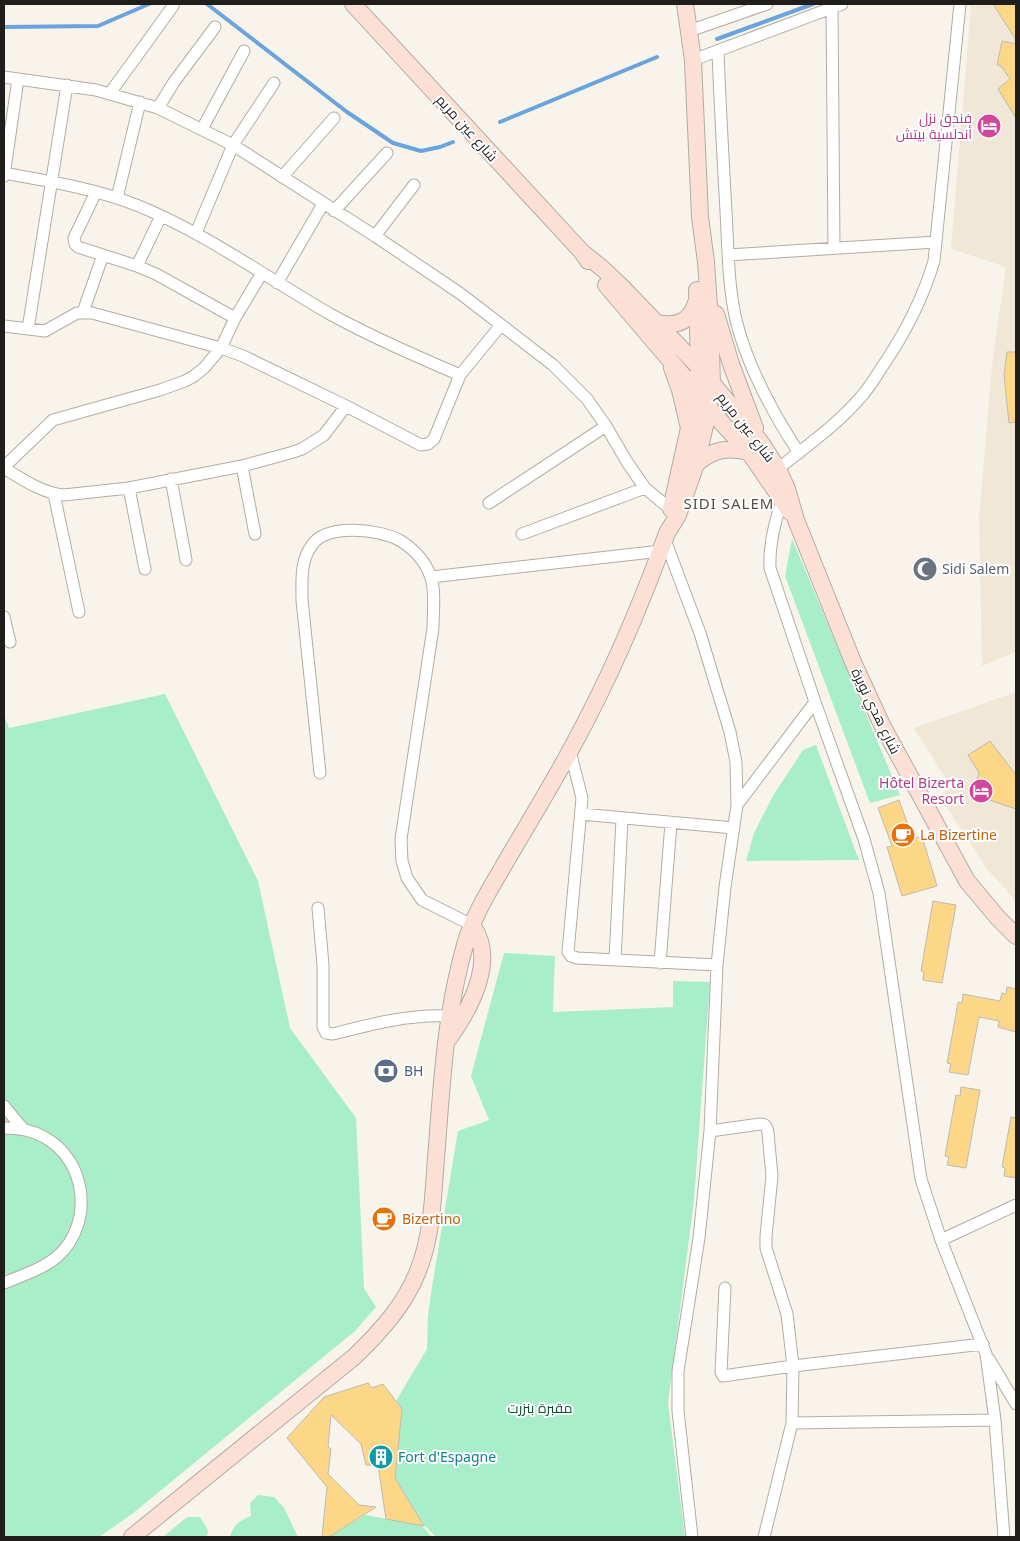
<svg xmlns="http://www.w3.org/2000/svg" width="1020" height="1541" viewBox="0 0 1020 1541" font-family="'Noto Sans',Cairo,sans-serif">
  <rect width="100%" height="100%" fill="#f9f4eb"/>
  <path fill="#f0e7d7" d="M971 4H1016V652L982 666 979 516 993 356 1006 267 951 249Z
    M1016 692V901L986 868 945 804 946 779 914 728Z"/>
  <path fill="#a7eec9" d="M792 539 900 795 870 803 785 576Z
    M165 694 258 881 290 1028 356 1118 364 1288 376 1307 355 1331 132 1514 99 1537H4V715L9 728Z
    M816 745 859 860 746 861 754 833 774 794 803 750Z
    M504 953 555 956 553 1012 673 1007V981L710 982 694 1200 668 1403 685 1537H436L423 1524 395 1478 402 1409 396 1401 427 1349 428 1316 432 1287 458 1131 489 1120 471 1076Z
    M258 1495 274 1497 284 1508 298 1537H230C233 1525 240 1520 251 1516L250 1503Z
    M365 1515 421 1525 432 1537H329Z
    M187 1517H200L208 1530 207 1537H163Z"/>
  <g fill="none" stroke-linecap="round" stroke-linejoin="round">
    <path stroke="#69a4df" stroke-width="4" d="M207 4 347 112 393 143 421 151 440 147 453 142
      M4 27 98 26 149 4
      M717 39 813 4
      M500 122 657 57"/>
  </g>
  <path fill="#fcd788" stroke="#bfbbb1" d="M993 4H1016V40Z
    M1002 41 1016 44V118L998 89 1010 79 1001 66 997 65Z
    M1007 352H1016V422L1009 423 1004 375Z
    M990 741 1016 775V809L972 794 979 773 968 755Z
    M899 800 913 839 922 836 937 886 902 896 887 847 892 846 878 808Z
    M933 901 956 905 942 983 923 980 924 972 921 971Z
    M1007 987 1016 989V1032L998 1027 999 1021 979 1017 968 1075 949 1072 951 1064 947 1063 954 1025 958 1002 962 1003 963 994 1000 1001 1002 993 1006 994Z
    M961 1087 980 1090 966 1168 947 1165 949 1157 945 1156 956 1095 960 1096Z
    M1011 1117 1016 1118V1178L1004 1176 1005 1168 1002 1167Z
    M368 1383 372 1388 383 1384 402 1409 395 1478 424 1526 386 1519 378 1465H366L361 1444 331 1415 328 1447 331 1449 328 1474 359 1505 376 1507 329 1537H322L327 1487 287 1438 324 1397Z"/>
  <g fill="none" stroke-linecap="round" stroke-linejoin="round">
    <defs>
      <path id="street" d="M832 7 834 248
        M689 31 767 4
        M718 52C720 105 723 158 726 211 728 247 728 285 736 320 748 368 772 412 799 453
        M693 60 842 4
        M4 77 96 90 158 108 233 145 375 236 461 294 553 365 587 399 606 426 627 462 645 488 675 513
        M110 93 173 6
        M158 108 174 82 215 27
        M202 129 244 51
        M4 173C49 181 96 189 139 206 207 234 267 278 330 314 372 337 416 356 460 375
        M4 176 18 79
        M282 177 334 118
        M96 192 74 238 75 244 78 247 137 266 156 274 235 318
        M117 198 140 102
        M334 211 387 153
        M196 233 233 145 274 83
        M375 236 414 185
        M728 255 936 242
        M137 266 161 216
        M277 283 323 204
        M83 312 103 255
        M4 326 45 331 77 313H92L221 348 243 356 346 406 421 445 428 444 434 439 460 375 501 325
        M28 329 67 85
        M242 466 255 534
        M4 467 53 420 160 390 185 381 194 376 204 368 221 348 235 318 262 273
        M4 468C22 479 42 493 64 495L129 488 242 466 290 453 302 449 324 435 346 406
        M773 473C802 449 835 427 860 398 870 387 878 373 886 361 908 328 923 298 934 261L960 4
        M171 479 186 560
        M129 488 145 569
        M54 494 79 612
        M784 497C775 517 769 547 770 568L815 702 864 839 879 893 921 1179 941 1240 986 1354 995 1420 1004 1537
        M489 503 606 426
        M522 534 645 488
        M665 540 700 633 730 732 736 762 737 805 725 887 717 965 710 1131 699 1238 678 1371V1411L692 1537
        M431 577 661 551
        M4 617 10 642
        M570 751 582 798 568 952 571 956 577 958 717 965
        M320 773 302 600C302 581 300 561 312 545 327 523 380 529 401 541 413 549 425 561 430 575 436 589 433 613 433 628L401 839 402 861 407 878 422 900 472 925
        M737 805 815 702
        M581 814 734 828
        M318 908 323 965V1027L326 1033 333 1034C371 1024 410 1014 450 1016
        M615 960 622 819
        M660 963 671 823
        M4 1106 23 1129
        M4 1128C18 1128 32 1130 44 1137 87 1160 94 1223 58 1256 43 1269 23 1275 4 1283
        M710 1131 760 1124C766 1124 767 1127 768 1133L772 1176 766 1236V1248L787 1314 793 1366 792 1423 764 1537
        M941 1240 1016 1205
        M725 1288 721 1372 723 1376 793 1366 983 1344
        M989 1359 1016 1404
        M792 1423 995 1420"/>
      <path id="secondary" d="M353 4 582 252 588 261
        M582 252 603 269 621 286 699 367 762 444 778 469 787 489 796 520 853 662 882 725 967 881 998 918 1016 936
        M606 285 697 392 709 409 749 452 790 512
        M716 314 731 364 755 428
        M657 323C679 327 691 321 697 300
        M672 368 680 390 688 424
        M696 464C714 449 726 447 749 452
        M671 509 697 392 699 367 697 290
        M447 1041C469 1011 498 960 472 925
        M132 1537 354 1357C380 1332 405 1305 418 1271 434 1231 433 1188 437 1146 442 1079 446 1011 465 945 473 916 489 891 504 865 526 827 549 790 570 751 608 682 640 608 667 533L678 515 696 464 709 409 712 383 710 320 706 262 700 217 693 60 685 4"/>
    </defs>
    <use href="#street" stroke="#b2ada4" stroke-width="13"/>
    <use href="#secondary" stroke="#b2ada4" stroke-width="18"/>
    <use href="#street" stroke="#fff" stroke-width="11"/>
    <use href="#secondary" stroke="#fcdfd5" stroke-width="16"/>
  </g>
  <defs>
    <symbol id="hotel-disc" viewBox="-11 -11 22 22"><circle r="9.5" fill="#d1479c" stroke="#fff"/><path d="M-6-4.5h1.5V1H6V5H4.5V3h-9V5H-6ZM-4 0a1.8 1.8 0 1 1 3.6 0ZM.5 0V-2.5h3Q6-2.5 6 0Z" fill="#fff"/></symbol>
    <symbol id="mosque-disc" viewBox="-11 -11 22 22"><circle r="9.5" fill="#6b7280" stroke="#fff"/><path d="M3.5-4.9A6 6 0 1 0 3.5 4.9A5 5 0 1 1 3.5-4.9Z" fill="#fff"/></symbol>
    <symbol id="cafe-disc" viewBox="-11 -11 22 22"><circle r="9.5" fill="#e8710a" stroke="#fff"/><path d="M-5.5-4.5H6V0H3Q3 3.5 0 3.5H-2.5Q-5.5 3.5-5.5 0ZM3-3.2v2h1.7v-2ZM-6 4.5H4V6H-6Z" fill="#fff"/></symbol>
    <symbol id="bank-disc" viewBox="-11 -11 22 22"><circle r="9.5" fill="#5c6f8a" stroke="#fff"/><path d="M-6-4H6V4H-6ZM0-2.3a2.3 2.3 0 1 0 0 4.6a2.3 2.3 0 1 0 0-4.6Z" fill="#fff"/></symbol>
    <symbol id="building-disc" viewBox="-11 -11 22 22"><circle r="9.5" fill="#0f9aa8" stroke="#fff"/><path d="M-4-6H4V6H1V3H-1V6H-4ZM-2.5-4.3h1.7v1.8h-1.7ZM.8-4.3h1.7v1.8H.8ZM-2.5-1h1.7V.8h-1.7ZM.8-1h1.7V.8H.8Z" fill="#fff"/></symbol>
  </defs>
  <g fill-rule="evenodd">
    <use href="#hotel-disc" x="975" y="112" width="28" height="28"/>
    <use href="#mosque-disc" x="911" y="555" width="28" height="28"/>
    <use href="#hotel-disc" x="967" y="777" width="28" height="28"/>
    <use href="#cafe-disc" x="889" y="821" width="28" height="28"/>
    <use href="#bank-disc" x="372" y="1057" width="28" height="28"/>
    <use href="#cafe-disc" x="370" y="1205" width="28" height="28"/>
    <use href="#building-disc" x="367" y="1443" width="28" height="28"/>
  </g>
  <g text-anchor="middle" stroke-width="4" stroke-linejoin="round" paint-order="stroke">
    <g font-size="14" fill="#b23c85" stroke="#fff" text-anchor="end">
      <text x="972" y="123">فندق نزل<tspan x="972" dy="16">أندلسية بيتش</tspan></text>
      <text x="964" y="788">Hôtel Bizerta<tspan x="964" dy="16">Resort</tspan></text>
    </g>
    <g font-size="14" fill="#201e1b" stroke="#fff">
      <text transform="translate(467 128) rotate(48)" y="5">شارع عين مريم</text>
      <text transform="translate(746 427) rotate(52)" y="5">شارع عين مريم</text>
      <text transform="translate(876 711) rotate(64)" y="5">شارع هدي نويرة</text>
    </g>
    <g font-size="14" fill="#5b616d" stroke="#fff" text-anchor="start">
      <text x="942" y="574">Sidi Salem</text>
    </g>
    <g font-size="14" fill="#c56008" stroke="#fff" text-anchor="start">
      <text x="920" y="840">La Bizertine</text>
      <text x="402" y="1224">Bizertino</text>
    </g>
    <g font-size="14" fill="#4e5e75" stroke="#fff" text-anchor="start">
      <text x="404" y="1076">BH</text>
    </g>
    <g font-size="14" fill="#0a5236" stroke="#fff">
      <text x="540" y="1413">مقبرة بنزرت</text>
    </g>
    <g font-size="14" fill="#0d838f" stroke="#fff" text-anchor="start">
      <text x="398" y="1462">Fort d'Espagne</text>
    </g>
    <g font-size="15" letter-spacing="1" fill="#545048" stroke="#fff">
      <text x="729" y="509">SIDI SALEM</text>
    </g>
  </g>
  <rect width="1020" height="1541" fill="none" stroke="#201e1b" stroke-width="10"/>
</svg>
